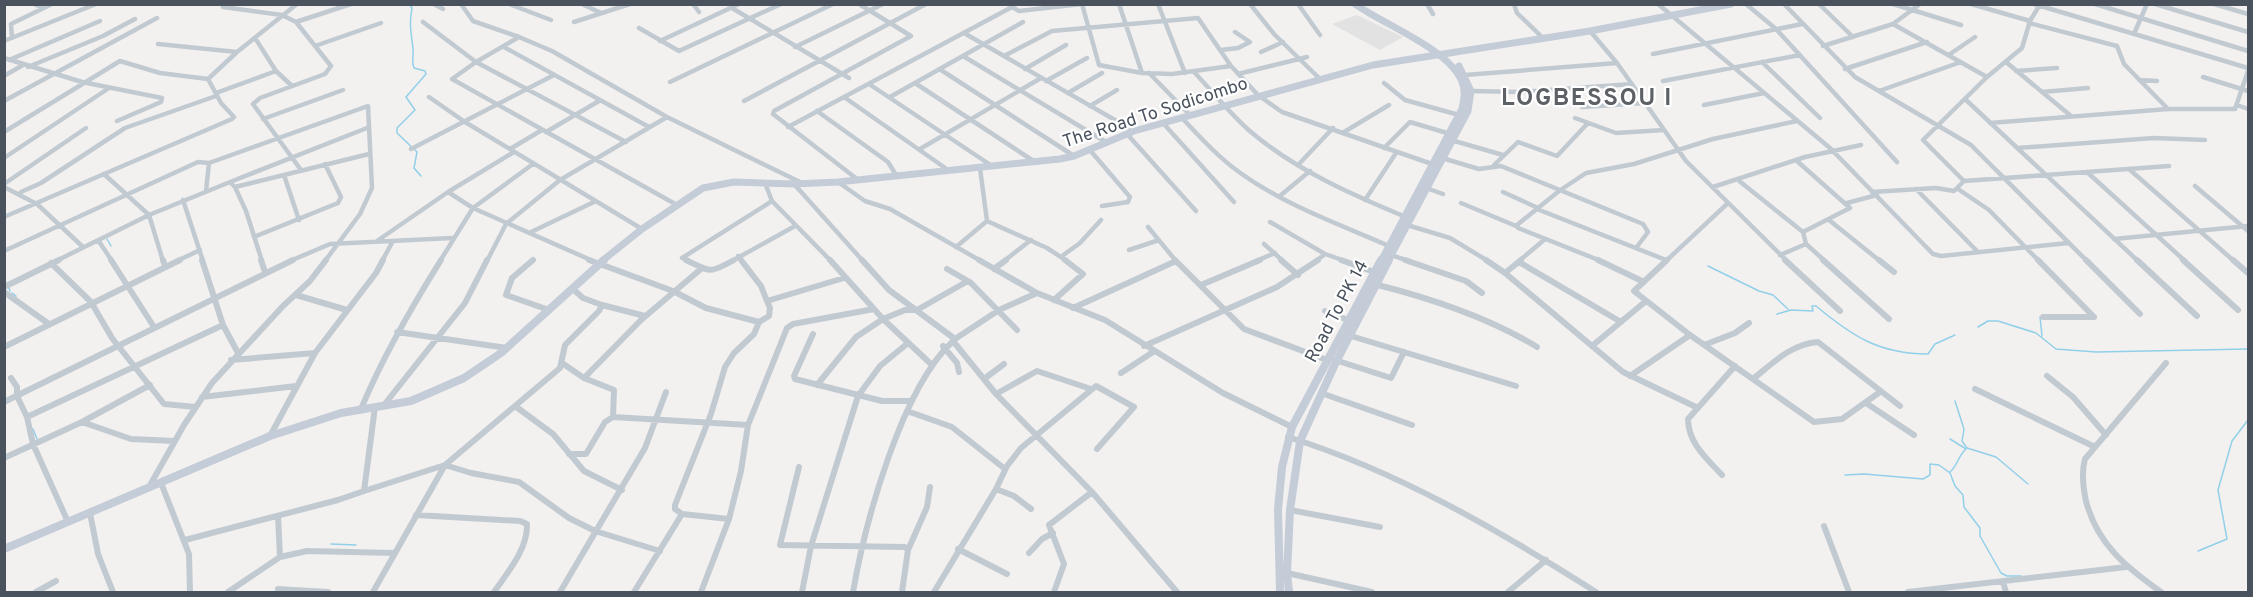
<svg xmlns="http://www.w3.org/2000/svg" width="2253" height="597" viewBox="0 0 2253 597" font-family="Overpass,sans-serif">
  <rect width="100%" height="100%" fill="#f3f0f0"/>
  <path fill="#e3e2e2" d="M1357 15 1403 37 1380 50 1332 24Z"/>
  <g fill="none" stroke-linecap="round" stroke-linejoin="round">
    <path stroke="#91d0e8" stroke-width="1.5" d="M409 4 412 8C409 23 411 33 413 48 414 55 411 61 414 68L425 71 426 74 406 97 415 110 397 128V133L417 152 414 168 421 176
      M107 239 111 246
      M1708 266 1759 291 1773 295 1788 309
      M9 288 10 291
      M12 293 16 296
      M1777 314 1791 310 1813 311 1812 306H1816C1852 336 1879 354 1928 354L1935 344 1955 335
      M2040 317 2042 336
      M1978 327 1988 321H1998L2036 333 2056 349 2096 352 2248 349
      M1955 401 1964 429 1962 441 1967 448 1996 457 2028 484
      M33 429 37 439
      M1950 439 1966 449C1958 456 1958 465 1950 472
      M1845 475 1864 474 1923 479 1930 475V464L1939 465 1950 473 1955 486 1963 495 1964 507 1980 528V536L2001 573 2007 576H2021
      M331 544 356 545
      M2198 551 2227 539 2218 490 2232 441 2248 420"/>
    <path stroke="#c2cad1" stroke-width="4.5" d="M34 4 43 8
      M434 4 443 9
      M461 4 473 21 519 37 476 62
      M509 4 551 20
      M582 4 601 13
      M693 4 699 12
      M1082 4 1099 65 1142 73 1172 74 1231 66
      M1119 4 1142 73
      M1158 4 1185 73
      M1250 4 1274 34 1321 80
      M1298 4 1320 35
      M1427 4 1433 14
      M1514 4 1517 13 1543 38
      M1658 4 1830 148 1933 254 1941 256 2068 243
      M1746 4 1776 29 1897 162
      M1784 4 1855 77 1971 145 2087 261
      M1819 4 1853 37
      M1893 4 1961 25
      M1971 4 2030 21
      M2034 4 2248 68
      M2095 4 2248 51
      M2155 4 2248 32
      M2214 4 2248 14
      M223 7 282 15 296 22 331 66 325 74 260 98 253 104 301 170
      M1012 7 1019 11 1082 4
      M732 8 849 78
      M296 22 351 4
      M423 22 476 62 452 79 677 205
      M574 22 630 4
      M2029 23 2117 46 2124 64 2168 109
      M1893 24 1987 77 1923 140 1964 181 2169 166
      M639 28 679 51 781 4
      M1590 31 1617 63 1686 161 1787 261
      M964 33 1134 131
      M2134 34 2147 4
      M519 37 552 51 667 117
      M12 38 11 24 52 4
      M4 41 96 4
      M660 41 739 4
      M158 44 237 52
      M315 46 381 23
      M1823 46 1893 24 1920 4
      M504 47 649 127
      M795 47 883 4
      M1221 50 1238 48 1250 42 1235 32
      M1261 52 1283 42
      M1653 54 1802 24
      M1950 54 1975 37
      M963 56 1106 142
      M1004 56 1052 31 1198 18 1231 66 1258 95 1282 112 1432 164
      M4 58 82 82 162 98 161 102 117 121
      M9 60 100 21
      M476 62 626 142
      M1762 62 1820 118
      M2006 62 2071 116
      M28 67 103 36 135 19
      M1025 69 1066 45
      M1845 69 1927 42
      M941 70 1074 156
      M276 71 292 86
      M2016 71 2057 68
      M1194 72C1213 92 1230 114 1251 132 1297 171 1353 195 1408 218
      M1149 73 1190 115
      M1238 74 1307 57
      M1465 75 1617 63
      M4 76 23 65
      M1987 77 2022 48 2030 21 2039 6
      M2203 77 2248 91
      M2139 80 2157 81
      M1046 81 1087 58
      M1663 81 1800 55
      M670 82 833 4
      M915 83 1035 162
      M1384 83 1405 100 1459 115
      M869 84 992 166
      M1471 91 1520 92 1632 84
      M1879 91 1961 62
      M2042 92 2088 88
      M216 93 276 71 255 38
      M1068 93 1102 73
      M429 97 465 122 642 229
      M844 97 948 170
      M890 97 1023 22
      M1965 99 2138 261
      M4 101 157 18
      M744 101 926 4
      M1704 105 1764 93
      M2237 105 2248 109
      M1090 106 1117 90
      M1582 107 1645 103
      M817 111 888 162 896 175
      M1182 118C1200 137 1218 157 1239 172 1284 205 1339 224 1389 246
      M1575 118 1616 133 1664 130
      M263 119 343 90
      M1163 123 1234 202
      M1990 123 2168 109H2235L2248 71
      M788 127 1012 7
      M4 132 120 61 160 73 208 79 237 52 297 4
      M546 132 599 101
      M1344 132 1389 105
      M1127 134 1196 211
      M1451 140 1503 155
      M1384 148 1410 122 1447 133
      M2017 148 2154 138 2205 140
      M411 149 554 75
      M510 149 542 130
      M920 149 1041 78
      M1089 149 1130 197 1128 202 1102 206
      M4 158 109 88
      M1442 158 1479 169 1501 166 1643 224 1648 232 1636 248
      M1797 161 1850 208 1803 232
      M1299 164 1333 128
      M1494 165 1518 142 1557 156 1588 123
      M2129 169 2234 261
      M2087 172 2185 261
      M104 174 149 215 163 261
      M284 175 299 220
      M857 179 773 114 774 111 911 36 859 4
      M1738 180 1803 232 1806 244 1825 261
      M230 182 367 128
      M838 182 865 201 890 209 981 261
      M765 183 772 201 831 261
      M4 184 86 128
      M794 184 863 261
      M2195 186 2248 231
      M4 187 37 204 83 247
      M235 187 246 211 262 261
      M1713 187 1805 157 1861 145
      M1426 188 1443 194
      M1916 189 1977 251
      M1958 189 1989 210 2039 261
      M206 191 209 163
      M21 192 41 183 125 128 216 96
      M448 192 473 208 593 261
      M1503 192 1538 208
      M1872 192 1936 188 1954 191 1964 181
      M1281 195 1310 171
      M183 200 203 261
      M1365 200 1396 153
      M1461 203 1516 226
      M1847 203 1877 195
      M1537 209 1666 260
      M4 217 232 119 234 117 221 103 208 79
      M1829 220 1880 261
      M987 221 1047 248 1067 261
      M1270 222 1325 254 1345 261
      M1407 225 1450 238 1488 261
      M1148 227 1176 261
      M529 233 596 201
      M254 237 338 203 341 197 325 164
      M2114 239 2248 226
      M98 240 112 261
      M377 241 448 192 514 152
      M1264 244 1283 261
      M956 247 987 221 980 168
      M1129 250 1159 240
      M4 251 198 162 209 163 368 106 372 188 360 214 325 261
      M1391 255 1409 261
      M1780 255 1806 244
      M738 256 742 261
      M1062 256 1080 243 1101 220
      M56 261 149 215 230 182 235 187 369 154
      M177 261 200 250
      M290 261 330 244 452 238
      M382 261 393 241
      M440 261 473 208 533 164
      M487 261 506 224 560 180 667 117 802 183
      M689 261 682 258 772 201
      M732 261 795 226
      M1004 261 1031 240
      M1256 261 1275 253
      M1316 261 1325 254
      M1519 261 1544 240
      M1601 261 1518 228 1517 225 1559 191 1586 173 1634 164 1713 139 1797 121
      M1666 261 1728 203"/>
    <path stroke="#c2cad1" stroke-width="6" d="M111 260 154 327
      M163 260 165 266
      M261 260 265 272
      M533 260 512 278 506 295 549 310
      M589 260 673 291 706 308 759 322 769 316 770 308 767 301
      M686 260C711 272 709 274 734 260
      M741 260 761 286 767 301 844 278
      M830 260 883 319 932 365
      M862 260 889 290 955 339 953 341 996 394 1092 492 1177 592
      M979 260 1037 293
      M1175 260 1244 329 1327 360
      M1281 260 1298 275
      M1341 260 1374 272
      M1405 260 1466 281 1482 293
      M1486 260 1505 273 1623 372 1698 408
      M1598 260 1644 282
      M1667 260 1634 291 1690 335 1814 422 1842 419 1880 392
      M1785 260 1840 311
      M1823 260 1889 319
      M1879 260 1894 272
      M2038 260 2094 317
      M2086 260 2140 314
      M2137 260 2197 316
      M2183 260 2238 310
      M2233 260 2248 273
      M1519 262 1621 322
      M51 263 91 302 112 338 164 404 196 407
      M947 269 968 281
      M994 269 1006 260
      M1505 273 1521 260
      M1374 284C1430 298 1488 317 1537 347
      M1201 285 1260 260
      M4 287 59 260
      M4 292 49 324
      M296 295 347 310
      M1054 300 1083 274 1065 260
      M602 305 645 316
      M1073 308 1176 261
      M1325 311 1348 320
      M2043 317H2094
      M223 325 238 353
      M397 332 507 348
      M813 334 794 376 795 379 882 401H911
      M1351 336 1516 386
      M955 339 999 310 1037 293 1105 320 1223 393 1292 427
      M1704 345 1735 333 1749 323
      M943 346 957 363 959 372
      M1144 346 1277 287 1318 260
      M1592 346 1646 301
      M4 347 180 260
      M231 360 315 353
      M1335 360 1391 378 1404 352
      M562 363 584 378 614 390 613 417
      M1121 373 1153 352
      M1630 376 1690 335
      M2047 376 2073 397 2106 435
      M11 378 17 387V396L27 417 33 444 68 522
      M584 378 641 320 702 268
      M984 379 1004 364
      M1753 379C1773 363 1791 344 1818 342L1900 406
      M817 385 856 337 883 319 905 310H917L966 282H970L1017 330
      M1975 389 2095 447
      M1321 393 1412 425
      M996 394 1037 371 1091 389
      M202 397 296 386
      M4 402 293 260
      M1866 403 1914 435
      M384 405 465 303 487 260
      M515 406 553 434 584 471 622 490
      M361 409C383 356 411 308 441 260
      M907 411 952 427 1005 469
      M27 417 223 325 202 260
      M82 422 131 439 174 441
      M270 436 315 353 376 273 383 260
      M1288 437C1397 471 1500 531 1596 592
      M569 454H586L605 422 613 417 748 425
      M4 458 82 422 150 385
      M799 467 780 545 905 547 908 550 902 592
      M1722 475C1707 459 1688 443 1688 419L1735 366
      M161 483 189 554 190 592
      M149 487 184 425 212 383 283 306 310 281 326 260
      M996 489 1014 496 1031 509
      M364 491 445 465 471 473 519 482 569 518 595 531 660 551
      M1290 510 1380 527
      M90 513 98 554 113 592
      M416 515 520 521 527 524C528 549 507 573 494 592
      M278 516 280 557 307 551 395 553
      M729 519 682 514 675 509V505L711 414 725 367 734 353 754 334 759 322
      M1824 526 1849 592
      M185 540 338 500 364 491 375 407
      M958 549 1007 574
      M908 550 927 507 930 487
      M1029 553 1042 539 1053 533
      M1287 573 1372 592
      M2003 582 2006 592
      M278 589 328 592
      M36 592 56 581
      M228 592 280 557
      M373 592 445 465 560 368 565 345 599 311 602 305 583 298 573 289
      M560 592 645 448 666 392
      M634 592 682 514
      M701 592 729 519 741 471 748 425 787 328 793 324 874 309
      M802 592 811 546 858 396 880 366 908 343
      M853 592C865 523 901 389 953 341
      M934 592 996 489 1007 466 1021 448 1096 386 1134 407 1097 449
      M1054 592 1064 564 1049 525 1092 492
      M1508 592 1546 560
      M1908 592 2126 567
      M2161 592C2126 567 2097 544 2086 501 2083 487 2081 473 2085 459L2166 363"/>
    <path stroke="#c4ccd8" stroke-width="7" d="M1355 4C1383 25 1462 53 1464 91 1465 96 1463 103 1462 109L1381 261
      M602 261 642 229 703 188 734 182 794 184 838 182 1060 159 1074 156 1134 131 1373 65 1590 31 1731 4
      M1388 261 1468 111 1471 91 1459 66"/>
    <path stroke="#c4ccd8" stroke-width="8" d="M4 549 270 436 341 413 411 401 464 378 501 353 604 260
      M1280 592 1278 509 1282 467 1292 427 1381 260
      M1289 592 1287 573 1290 510 1300 441 1335 364 1389 260"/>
  </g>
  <g text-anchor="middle" stroke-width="4.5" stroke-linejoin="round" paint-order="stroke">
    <g font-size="18" fill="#49525d" stroke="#fff">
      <text transform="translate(1155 112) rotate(-18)" y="6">The Road To Sodicombo</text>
      <text transform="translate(1336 311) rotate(-62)" y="6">Road To PK 14</text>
    </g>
    <g font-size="24" font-weight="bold" letter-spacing="1.5" fill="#5d6065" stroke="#fff">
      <text x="1587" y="105">LOGBESSOU I</text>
    </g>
  </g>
  <rect width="2253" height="597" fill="none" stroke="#49525d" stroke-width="12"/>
</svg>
